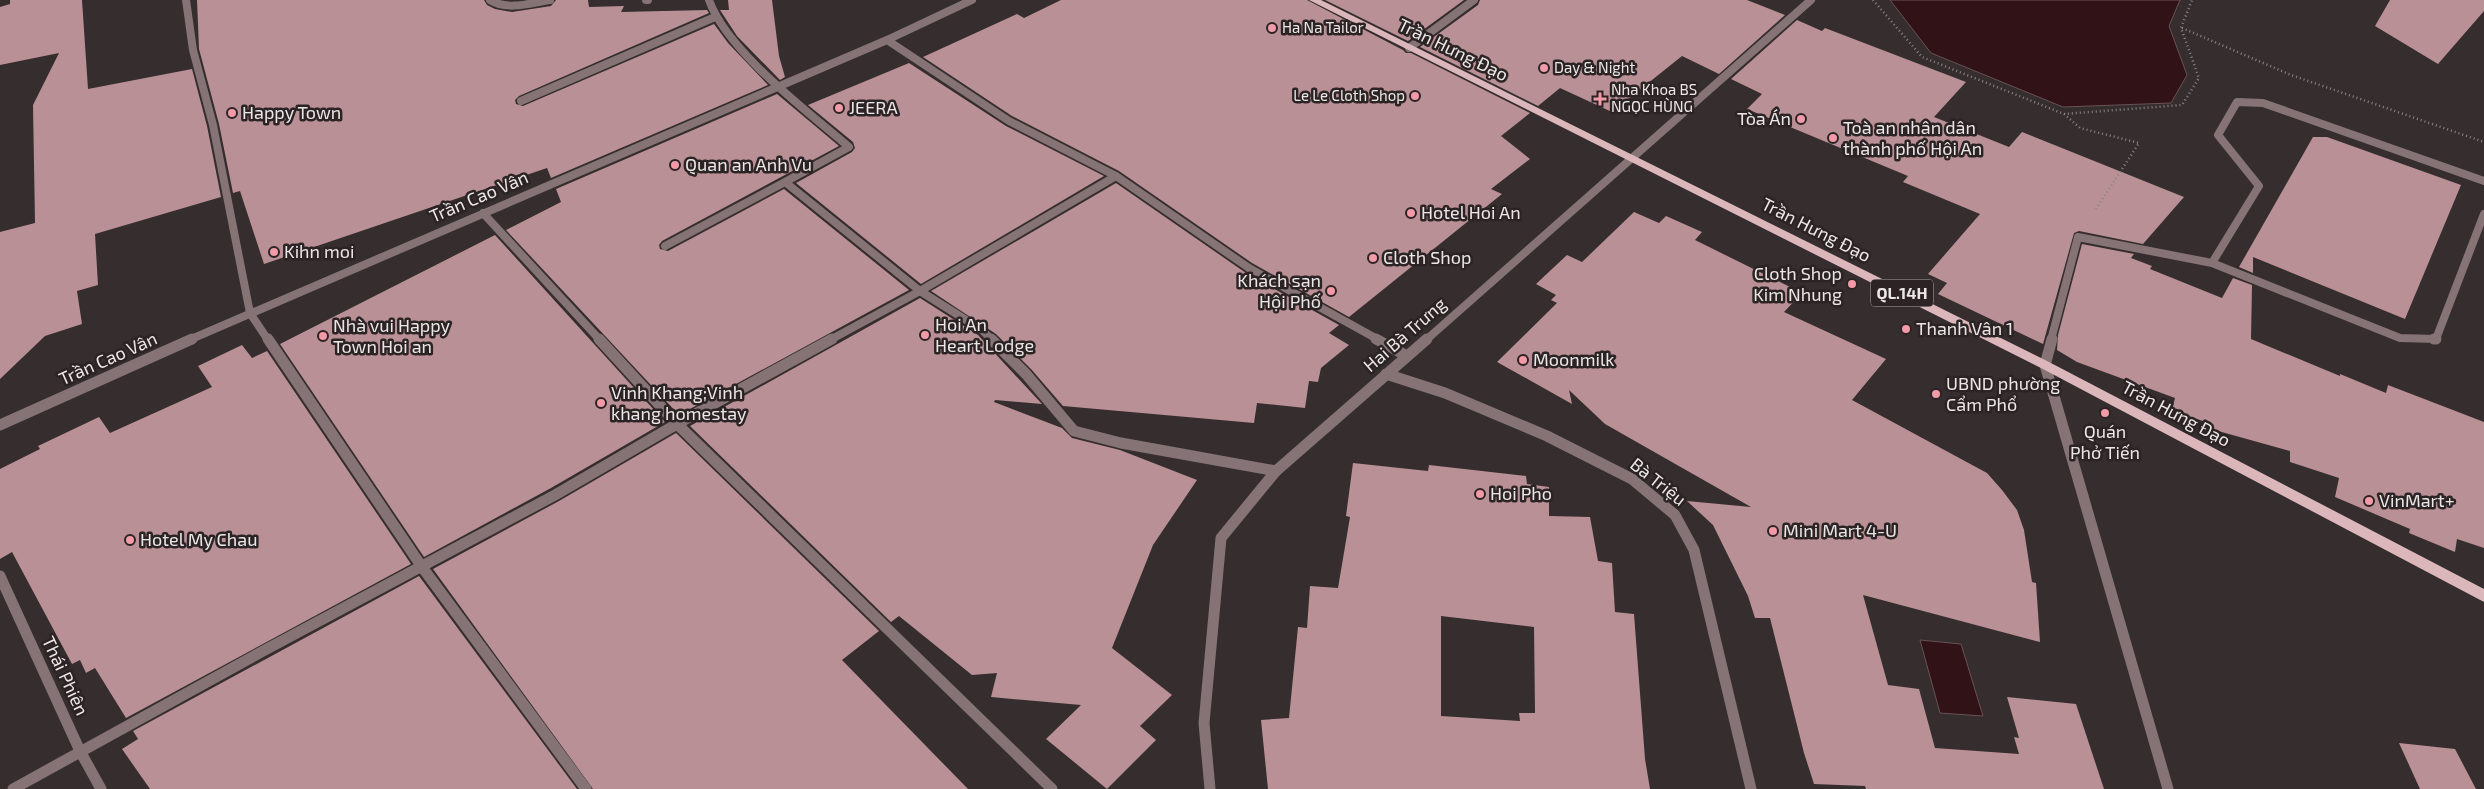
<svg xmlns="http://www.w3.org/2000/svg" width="2484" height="789" viewBox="0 0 2484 789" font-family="'Exo 2',sans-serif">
  <rect width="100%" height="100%" fill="#352d2e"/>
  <path fill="#301217" stroke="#685255" d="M1890 0H2180L2169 26 2187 75 2171 103 2063 107 1931 53Z
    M1920 640 1961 644 1983 716 1940 713Z"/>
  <path fill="#b99095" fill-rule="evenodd" d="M10 0H82L88 89 192 69 207 126 221 197 95 234 98 285 77 291 82 324 45 336 0 379V232L35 223 33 105 59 53 0 65V7L10 4Z
    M197 0H484L487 5 495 9 512 12 551 6 556 0H588L589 7 624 6 621 12 707 10 709 13 519 96 515 100 516 104 523 106 714 24 728 43 768 85 551 178 547 168 264 264 240 191 233 193 219 124 199 49Z
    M728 0H772L779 56 785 77 780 80 737 36 720 10H729Z
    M1061 0H1307L1403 50 1406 53H1411L1530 113 1501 136 1530 159 1491 189 1502 194 1349 317 1252 263 1119 171 1012 116 923 57 1017 14 1024 18Z
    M1325 0H1464L1408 41Z
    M1480 0H1747L1785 15 1719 74 1682 56 1612 112 1560 88 1538 106 1420 47 1478 5Z
    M2390 0H2484V11L2438 64 2375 26Z
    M1797 20 1822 31 1825 28 1966 82 1934 117 2009 147 2022 132 2184 197 2143 244 2079 231 2074 233 2043 344 1938 294 1947 283 1928 274 1980 214 1903 182 1908 176 1747 109 1762 94 1731 79Z
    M909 63 1006 126 1104 176 921 284 796 183 852 152 855 148 853 142 808 105Z
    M777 94 839 146 662 241 659 245 660 249 668 251 784 189 909 290 679 415 506 230 561 202 556 189Z
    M2313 137H2327L2461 185 2405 319 2253 257V273L2239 267Z
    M1116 183 1246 273 1339 325 1329 333 1349 345 1321 368 1318 382 1309 381 1305 408 1257 403 1254 423 1063 406 1031 369 996 334 931 291Z
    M1634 212 1659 223 1666 216 1702 232 1695 240 1802 293 1784 312 1886 359 1852 400 1987 473 2002 490 2017 510 2024 530 2032 582 2036 583 2040 642 1863 595 1888 685 1919 689 1935 748 2019 754 2014 737 2019 738 2007 697 2076 704 2104 789H1866L1865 786 1814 784 1804 753 1770 618H1755L1748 596 1713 525 1687 501 1751 507 1605 424 1569 390 1572 404 1497 362 1557 303 1551 300 1556 295 1536 284 1567 255 1582 262Z
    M495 235 665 422 551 488 424 557 280 344Z
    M2082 244 2134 254 2131 258 2152 266 2150 269 2222 298 2233 278 2252 285 2251 339 2340 376V374L2386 393 2388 385 2484 422V548L2457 539 2455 552 2409 533 2410 529 2335 497 2339 478 2290 462V451L2211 429V424L2172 410 2175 398 2077 362 2057 350 2058 335Z
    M920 298 978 335 1042 404 995 400 994 402 1062 428 1072 438 1120 450 1197 480 1153 545 1112 648 1172 695 1140 726 1156 740 1107 789 1046 739 1081 705 991 697 997 673 972 675 899 616 891 622 690 426Z
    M242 345 252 358 267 351 411 564 126 718 95 668 86 673 80 660 72 664 12 552 0 559V469L40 449 38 446 99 417 110 433 212 387 198 366Z
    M676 433 879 631 842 660 968 789H593L433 569 559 501Z
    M1353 463 1428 471 1429 465 1526 476 1527 484 1549 487V516L1590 517 1598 561 1612 563 1615 612 1634 614 1645 759 1650 789H1268L1261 720 1289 718 1298 627 1307 628 1310 586 1338 588 1350 517 1346 516ZM1441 616 1534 627 1535 713H1519L1520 721 1441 716Z
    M419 576 577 789H150L122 749 138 739 133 731Z
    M2399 743 2455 749 2476 789H2420Z"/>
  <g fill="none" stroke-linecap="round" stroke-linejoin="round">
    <path stroke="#8c8586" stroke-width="2.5" stroke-dasharray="1 3" stroke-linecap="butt" d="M1873 0 1922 57 2064 114 2182 105 2199 78 2181 28 2192 0
      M2182 28 2291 75 2484 142
      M2064 114 2080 128 2139 143 2096 209"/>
    <path stroke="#857375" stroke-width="8" d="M490 0C508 11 531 3 550 0
      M646 0H648
      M709 0C727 51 807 111 849 147L785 182 920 291 982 330 992 340
      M521 101 715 17
      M665 246 785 182
      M2212 263 2259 186 2218 135 2237 102 2263 103 2484 181
      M1249 268 1379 340
      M2051 340 2078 237 2212 263 2400 338 2436 339 2484 214"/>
    <path stroke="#857375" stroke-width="11" d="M991 339 1026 374 1074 431 1121 443 1276 471
      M1376 339 1407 356
      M2434 339H2436
      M2045 365 2052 339"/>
    <path stroke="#857375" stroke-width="8" d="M186 0 193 50 213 125 250 313 268 340
      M887 40 1009 121 1116 176 1249 268
      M1409 48 1474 0
      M483 213 600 340
      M189 340 887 40 972 0
      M830 340 920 291 1116 176"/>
    <path stroke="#857375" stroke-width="11" d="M268 339 422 567 586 789
      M599 339 677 424 1052 789
      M2045 365 2168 789
      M1386 374 1445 393 1547 436 1632 479 1675 515 1694 550 1751 789
      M0 425 192 339
      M0 576 80 751 101 789
      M13 789 265 650 555 495 677 424 832 339"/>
    <path stroke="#857375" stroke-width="8" d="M1426 340 1811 0"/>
    <path stroke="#857375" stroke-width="11" d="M1210 789 1204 723 1221 538 1276 471 1427 339"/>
    <path fill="#dbb6bb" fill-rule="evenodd" d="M1309 0H1321L2049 362 2484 589V602L2041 368Z"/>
  </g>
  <g fill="#f39aa8" stroke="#2b2324" stroke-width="2">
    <circle cx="1272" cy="28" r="5"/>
    <circle cx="1544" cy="68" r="5"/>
    <circle cx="1415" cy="96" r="5"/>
    <path d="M1597.5 91.5h5v5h5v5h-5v5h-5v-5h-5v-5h5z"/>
    <circle cx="839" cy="108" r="5"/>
    <circle cx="232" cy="113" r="5"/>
    <circle cx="1801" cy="119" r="5"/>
    <circle cx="1833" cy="138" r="5"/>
    <circle cx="675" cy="165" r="5"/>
    <circle cx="1411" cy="213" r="5"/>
    <circle cx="274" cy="252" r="5"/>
    <circle cx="1373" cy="258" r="5"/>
    <circle cx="1852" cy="284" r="5"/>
    <circle cx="1331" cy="291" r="5"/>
    <circle cx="1906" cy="329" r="5"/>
    <circle cx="925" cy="335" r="5"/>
    <circle cx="323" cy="336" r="5"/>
    <circle cx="1523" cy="360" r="5"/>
    <circle cx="1936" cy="394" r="5"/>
    <circle cx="601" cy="403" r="5"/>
    <circle cx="2105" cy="413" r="5"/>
    <circle cx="1480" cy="494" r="5"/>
    <circle cx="2369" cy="501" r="5"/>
    <circle cx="1773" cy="531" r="5"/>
    <circle cx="130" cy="540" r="5"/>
  </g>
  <g text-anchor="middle" stroke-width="5" stroke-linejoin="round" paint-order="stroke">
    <g font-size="15" fill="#ece7e7" stroke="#2b2324" text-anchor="start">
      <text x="1282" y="33">Ha Na Tailor</text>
      <text x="1554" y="73">Day &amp; Night</text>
      <text x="1611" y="95">Nha Khoa BS<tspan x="1611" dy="17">NGỌC HÙNG</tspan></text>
      <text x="1405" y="101" text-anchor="end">Le Le Cloth Shop</text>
    </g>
    <rect fill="#2b2324" stroke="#b2acac" stroke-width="1" x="1871" y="279.5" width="62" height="27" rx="4"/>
    <g font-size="16" font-weight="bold" fill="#ece7e7">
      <text x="1902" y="299">QL.14H</text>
    </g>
    <g font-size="18" fill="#ece7e7" stroke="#2b2324">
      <text transform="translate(1453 50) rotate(26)" y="6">Trần Hưng Đạo</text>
      <text transform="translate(479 197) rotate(-23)" y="6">Trần Cao Vân</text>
      <text transform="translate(1816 230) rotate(27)" y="6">Trần Hưng Đạo</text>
      <text transform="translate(1405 335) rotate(-41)" y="6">Hai Bà Trưng</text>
      <text transform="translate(108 359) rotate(-24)" y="6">Trần Cao Vân</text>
      <text transform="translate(2176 414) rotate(28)" y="6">Trần Hưng Đạo</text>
      <text transform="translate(1658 482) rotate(38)" y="6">Bà Triệu</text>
      <text transform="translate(65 676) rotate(65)" y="6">Thái Phiên</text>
    </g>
    <g font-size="18" fill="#ece7e7" stroke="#2b2324" text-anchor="start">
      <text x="849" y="114">JEERA</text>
      <text x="242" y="119">Happy Town</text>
      <text x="1791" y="125" text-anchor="end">Tòa Án</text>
      <text x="1843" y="134">Toà an nhân dân<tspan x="1843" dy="21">thành phố Hội An</tspan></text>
      <text x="685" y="171">Quan an Anh Vu</text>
      <text x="1421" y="219">Hotel Hoi An</text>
      <text x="284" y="258">Kihn moi</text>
      <text x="1383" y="264">Cloth Shop</text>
      <text x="1842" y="280" text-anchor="end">Cloth Shop<tspan x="1842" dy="21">Kim Nhung</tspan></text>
      <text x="1321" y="287" text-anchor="end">Khách sạn<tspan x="1321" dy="21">Hội Phố</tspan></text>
      <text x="935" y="331">Hoi An<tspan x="935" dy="21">Heart Lodge</tspan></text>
      <text x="333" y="332">Nhà vui Happy<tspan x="333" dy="21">Town Hoi an</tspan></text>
      <text x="1916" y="335">Thanh Vân 1</text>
      <text x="1533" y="366">Moonmilk</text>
      <text x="1946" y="390">UBND phường<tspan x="1946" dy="21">Cẩm Phổ</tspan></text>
      <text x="611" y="399">Vinh Khang;Vinh<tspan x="611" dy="21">khang homestay</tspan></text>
      <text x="2105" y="438" text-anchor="middle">Quán<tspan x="2105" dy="21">Phở Tiến</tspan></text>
      <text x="1490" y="500">Hoi Pho</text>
      <text x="2379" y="507">VinMart+</text>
      <text x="1783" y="537">Mini Mart 4-U</text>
      <text x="140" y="546">Hotel My Chau</text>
    </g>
  </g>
</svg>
